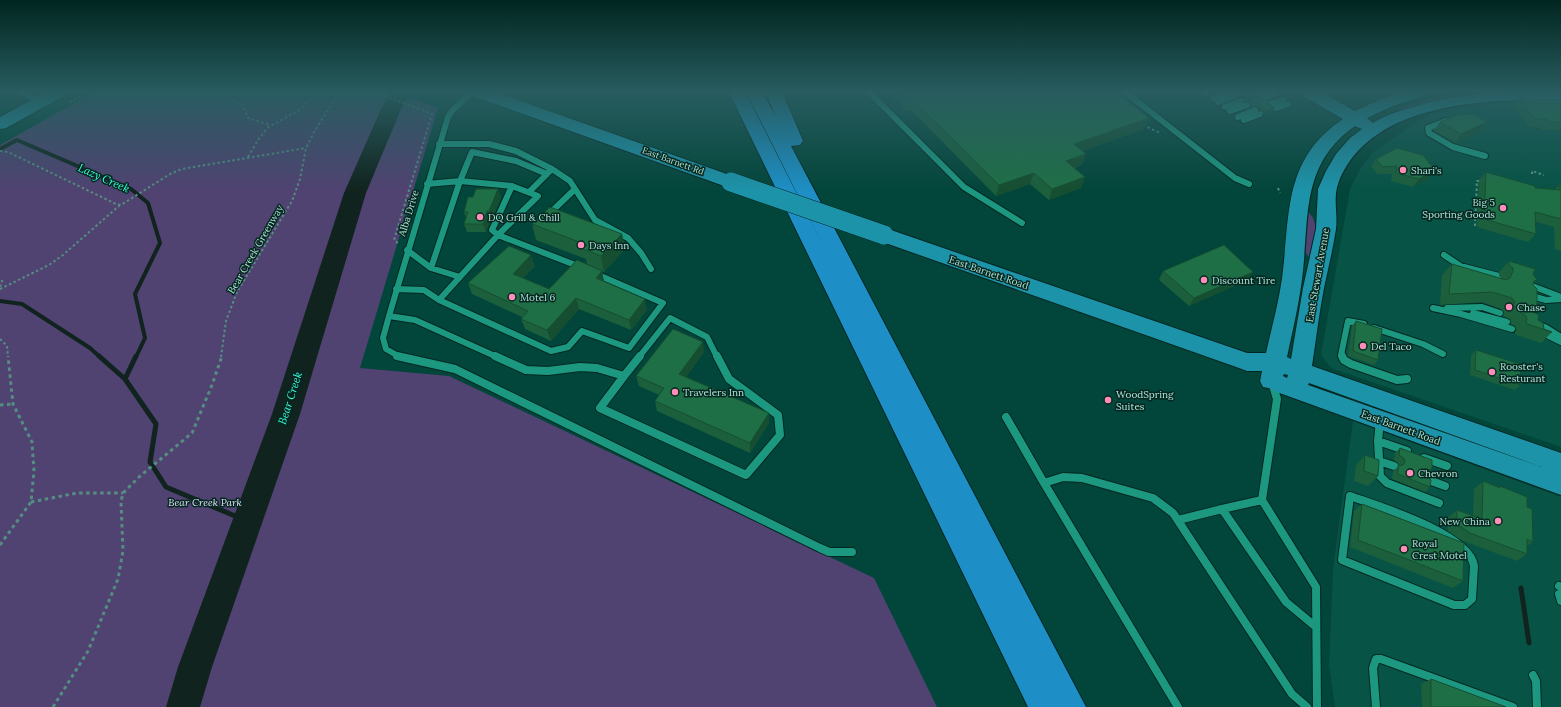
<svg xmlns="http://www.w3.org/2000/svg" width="1561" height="707" viewBox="0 0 1561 707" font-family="Lora,serif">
  <rect width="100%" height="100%" fill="#02453a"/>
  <path fill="#075346" d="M1532 102 1561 103V447L1331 368 1321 355 1350 189 1360 169 1372 153 1420 120 1432 115 1463 108 1497 103Z
    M1353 421 1561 497V707H1335L1329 665 1333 568Z"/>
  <path fill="#504271" d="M94 92H398L438 108 360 368 449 376 874 578 937 707H0V145Z
    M1470 92H1519L1458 97 1401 110 1398 109 1431 99Z
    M1308 212C1321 223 1314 242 1311 257H1309C1298 246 1305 225 1308 212Z"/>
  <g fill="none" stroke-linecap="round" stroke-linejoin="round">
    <path stroke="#11231e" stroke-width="4" d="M0 149 17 140 131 189 148 203 160 243 135 294 145 338 136 357
      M0 301 22 304 90 348 100 357"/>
    <path stroke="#11231e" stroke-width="5" d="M99 356 125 379 156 424 150 462 166 487 247 521
      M125 379 136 356
      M1521 588 1529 643"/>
    <path fill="#11231e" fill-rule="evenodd" d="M391 92H411L401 109 366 193 300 414 212 667 200 707H166L178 667 272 414 344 193 381 109Z"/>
    <defs>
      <path id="minor-far1" d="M20 92 41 101
        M869 92 964 187 1022 223
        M1125 92 1235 178 1249 184
        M1205 93 1207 92
        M1257 95 1266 92
        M1213 98 1229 92
        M1263 99 1274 94
        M1218 102 1234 96
        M1271 104 1283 100
        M1225 107 1241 101
        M1276 108 1288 104
        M1230 111 1247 105
        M1238 117 1255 110
        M1244 120 1260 114
        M1446 121 1428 128 1429 133 1453 147 1485 156
        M439 144H489L516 151 552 169 570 181 595 220 628 238 641 253 651 269
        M427 184 460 181 472 152 516 161 547 174
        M512 186 538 196 498 235 492 230Z
        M529 192 550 171
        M549 214 575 189
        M407 250 431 268 460 277
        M1444 255 1468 271
        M1464 267 1499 276
        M431 268 460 181 512 186
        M1527 284 1561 297
        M396 289 424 290 439 300 551 351 568 347 582 331 629 348 663 303 596 274
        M1528 295 1546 300 1561 299
        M439 300 498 235 583 268
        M1433 308 1461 314 1512 329
        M1447 308 1482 307 1500 313
        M1473 313 1507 322
        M389 316 415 320 497 357
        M1535 324 1545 327 1561 337
        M1374 328 1423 344 1443 354
        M1541 332 1561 342
        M400 357 386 349 383 338 389 316 448 117 452 111 472 92
        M639 357 670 318 707 337 717 357
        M1342 357 1341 355 1348 321 1364 324"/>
      <path id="minor" d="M397 356 455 369 820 548 829 552H852
        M495 356 526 370 548 371 580 367 597 368 624 376
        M1342 356 1344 360 1351 364 1397 380 1407 379
        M624 376 600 408 746 475 780 435 778 415 729 379 717 356
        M624 376 640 356
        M1272 382 1277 399 1262 500 1316 587 1317 707
        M1006 417 1044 483
        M1380 420 1378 441 1380 476 1387 483 1439 503
        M1378 441 1407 451
        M1424 458 1447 466
        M1379 461 1394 466
        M1426 479 1445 486
        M1350 496C1378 506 1470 534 1474 566L1472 599 1465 605H1454L1342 560Z
        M1222 509 1262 500
        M1178 520 1222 509 1286 602 1316 627
        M1559 586 1561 587
        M1559 594 1561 601
        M1533 675 1536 681 1537 707
        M1178 707 1044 483 1063 477 1082 478 1153 498 1173 513 1292 694 1307 707
        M1376 707 1373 668 1376 659H1381L1513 707"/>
      <path id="major" d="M46 92H66L64 96 6 128 0 129V117Z
        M471 92H495L738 178 740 182 738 186 731 188 724 186 473 96Z
        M1301 92H1321L1355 111 1381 99 1401 92H1427L1425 96 1393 106 1367 118 1373 123C1385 115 1399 111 1413 107 1464 91 1508 92 1561 92V101C1488 98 1368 102 1338 184 1333 199 1338 214 1336 229 1333 249 1328 269 1324 288 1319 314 1316 340 1312 366L1561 453V495L1274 391 1273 389 1263 387 1260 381 1262 371H1247L1239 368 877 240 874 235 877 230 884 228 891 230 1247 353H1266C1272 326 1280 298 1283 270 1290 209 1285 158 1343 119L1303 96ZM1355 126 1362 129 1350 138 1336 154 1326 171 1318 189 1316 229 1303 288 1291 359 1287 357C1293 329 1300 300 1303 271 1309 214 1302 163 1355 126ZM1284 374 1288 375 1287 378 1283 376ZM1309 383 1542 467 1308 385Z"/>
      <path id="highway" d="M729 92H745L822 243 746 92H762L776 117 766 92H782L803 141 800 145 791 146 1086 707H1028Z"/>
    </defs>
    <use href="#minor-far1" stroke="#042821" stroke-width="8"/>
    <use href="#minor" stroke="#042821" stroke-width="10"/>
    <use href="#major" stroke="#042821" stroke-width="2"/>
    <use href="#highway" stroke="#042821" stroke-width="2"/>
    <path stroke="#548e82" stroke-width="2" stroke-dasharray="2.5 2.5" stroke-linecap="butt" d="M203 92 242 104 248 118 270 125
      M375 92 432 114 394 240 399 244
      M70 102 87 92
      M1143 125 1160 133
      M0 151 8 152 116 204 121 205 170 174 182 169 306 148
      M248 157 258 140 267 128 301 109 316 92
      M1532 174V171L1544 175
      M1278 188 1280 193
      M1475 226 1477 181H1482
      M0 287 3 278
      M0 289 49 265 63 255 120 205
      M0 339 7 346 8 357
      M221 357 226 321 237 292 292 201 300 179 306 148 314 132 339 92"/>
    <path stroke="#548e82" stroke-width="3" stroke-dasharray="3.5 3.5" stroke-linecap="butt" d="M0 405 13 404
      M31 502 77 493H123
      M0 545 31 502 34 471 32 442 13 404 8 356
      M53 707 88 651 118 579 123 551 121 502 123 493 139 477 192 433 212 385 222 356"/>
    <use href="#minor-far1" stroke="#1c9881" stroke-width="6"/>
    <use href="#minor" stroke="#1c9881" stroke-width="8"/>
    <use href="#major" fill="#1d93aa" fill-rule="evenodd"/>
    <use href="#highway" fill="#1d8fc6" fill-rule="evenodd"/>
    <defs>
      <path id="major-bridge" d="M731 182 884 235"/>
    </defs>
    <use href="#major-bridge" stroke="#042821" stroke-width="20" stroke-linecap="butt"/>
    <use href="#major-bridge" stroke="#1d93aa" stroke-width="19"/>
  </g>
  <path fill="#1b5f3c" d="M886 92H1116L1144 129 1082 151 1086 154 1082 165 1074 168 1081 188 1049 200 1030 184 996 196 911 110H902V101H894V93H886Z
    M1234 92H1254V93L1256 96 1268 103 1273 111 1264 114 1257 106 1251 107 1250 102 1245 101 1244 97H1238L1237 93Z
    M1519 99 1561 100V130H1542L1540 127H1529L1513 107Z
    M1440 122 1481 131 1455 143 1434 130Z
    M1376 159 1435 170 1429 178 1413 187 1391 181 1392 174H1377L1371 166Z
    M1486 172 1535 188 1555 189 1560 184H1561V251L1555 249 1554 227 1536 222V234L1528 242 1477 227 1479 180Z
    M501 197 492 220H490L486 232H467L464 224 466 218 464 212Z
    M532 224 622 234 625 249 604 272 587 264 586 259 536 240Z
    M1509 261 1533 274 1537 280 1533 284V285L1537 306 1534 309 1533 312 1538 320 1544 329 1552 332 1541 343 1516 335 1515 332 1516 330 1515 326 1511 324 1510 319 1503 316 1504 312 1501 309 1482 302 1440 305 1442 275 1452 264 1503 279 1499 276V272Z
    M535 266 523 278 549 289 602 271 604 282 647 310 631 330 579 309 551 341 525 329 521 319 522 317 472 294 468 283Z
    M1163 271 1248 280 1189 306 1159 280Z
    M1356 321 1378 360 1374 365 1348 356 1352 326Z
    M1476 350 1521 385 1515 390 1470 375 1471 355Z
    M704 352 686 377 769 423 750 453 657 411 655 401 659 395 639 386 636 376Z
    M1400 448 1432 469 1426 475 1430 487 1425 492 1392 479 1393 471 1399 466 1398 463 1394 460 1395 453Z
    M1365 455 1378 476 1368 486 1354 481 1356 465Z
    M1483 481 1499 487 1500 486 1527 507 1533 542 1527 546V554L1517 561 1461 540 1448 531V517L1457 510 1473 516 1474 489Z
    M1362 504 1463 581 1453 588 1350 547 1354 511Z
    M1431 679 1506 707H1422L1421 684Z"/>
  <path fill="#164e31" d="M1274 108 1273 111 1264 114 1266 111Z
    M1149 118 1144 129 1071 155 1074 144Z
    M1487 122 1481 131 1455 143 1461 134Z
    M1086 154 1082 165 1063 172 1066 161Z
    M1435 170 1429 178 1413 187 1419 179Z
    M1034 173 1030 184 996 196 999 185Z
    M1085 177 1081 188 1049 200 1052 189Z
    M498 189 501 197 492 220 489 211Z
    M487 211 490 220 486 232 483 224Z
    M622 234 625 249 604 272 601 256Z
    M531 255 535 266 516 285 513 274Z
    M602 271 604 282 596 278Z
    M1253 272 1248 280 1189 306 1194 298Z
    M576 298 579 309 551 341 547 330Z
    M645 299 647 310 631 330 629 320Z
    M703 342 704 352 680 385 679 374Z
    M769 413V423L750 453V443Z"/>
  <path fill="#1f6f46" stroke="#164e31" d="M904 92H1116L1149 118 1074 144 1086 154 1066 161 1085 177 1052 189 1034 173 999 185 912 99H904Z
    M1239 92H1254V93L1256 96H1260L1264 101 1268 99V103L1274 108 1266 111 1259 103 1252 104V99L1247 98 1245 94H1240Z
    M1519 99 1561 100V122H1548L1546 119H1535Z
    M1469 114H1473L1487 122 1461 134 1440 122 1458 115Z
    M1397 148 1423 155 1435 170 1419 179 1396 173 1397 166 1382 167 1376 159Z
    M1486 172 1535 186V188L1560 190V184H1561V219L1535 212 1536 234 1484 219Z
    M476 189H498L489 211H487L483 224H464L468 212H464L468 197H473Z
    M550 207 622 234 601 256 583 249 587 245 532 224Z
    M1224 245 1253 272 1194 298 1163 271Z
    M509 246 531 255 513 274 549 289 577 260 602 271 596 278 645 299 629 320 576 298 547 330 521 319 528 311 468 283Z
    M1509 261 1535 269 1533 274 1537 280 1534 281 1533 285 1537 289V306L1534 307 1533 312 1539 315 1538 320 1543 323 1544 329 1552 332 1527 324 1526 322 1527 319 1526 316 1522 313 1520 308 1513 306 1515 302 1512 298 1492 292 1449 294 1452 264 1506 280 1510 278 1513 271V268L1509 265Z
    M1356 321 1382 329 1378 360 1353 351Z
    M673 329 703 342 679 374 769 413 750 443 655 401 664 388 636 376Z
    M1476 350 1520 364 1521 385 1475 370Z
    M1400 448 1432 460V469L1428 470 1426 475 1431 480 1430 487 1398 474V466L1403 465 1405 462 1404 458 1399 455Z
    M1365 455 1379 460 1378 476 1364 471Z
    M1483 481 1500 488V486L1527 497V507L1532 509 1533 542 1527 539V554L1470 533 1457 524V510L1482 519Z
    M1362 504 1464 543 1463 581 1358 540Z
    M1431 679 1506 707H1431Z"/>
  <linearGradient id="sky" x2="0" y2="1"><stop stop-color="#012620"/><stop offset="0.48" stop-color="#285c60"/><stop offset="1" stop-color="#285c60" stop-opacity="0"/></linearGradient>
  <rect width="1561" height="191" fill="url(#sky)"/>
  <g fill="#ff8eb9" stroke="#042821" stroke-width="1.5">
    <circle cx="1403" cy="170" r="4"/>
    <circle cx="1503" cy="208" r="4"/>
    <circle cx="480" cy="217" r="4"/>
    <circle cx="581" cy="245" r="4"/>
    <circle cx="1204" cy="280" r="4"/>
    <circle cx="512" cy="297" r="4"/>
    <circle cx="1509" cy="307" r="4"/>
    <circle cx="1363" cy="346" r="4"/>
    <circle cx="1492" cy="372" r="4"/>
    <circle cx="675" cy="392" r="4"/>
    <circle cx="1108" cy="400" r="4"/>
    <circle cx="1410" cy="473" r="4"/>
    <circle cx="1498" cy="521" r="4"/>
    <circle cx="1404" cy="549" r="4"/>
  </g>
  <g text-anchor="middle" stroke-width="3" stroke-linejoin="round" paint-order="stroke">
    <g font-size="9" fill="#b1e1d4" stroke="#042821">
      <text transform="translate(673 161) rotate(20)" y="3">East Barnett Rd</text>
    </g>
    <g font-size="10" fill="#b1e1d4" stroke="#042821" text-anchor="start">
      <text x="1411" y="174">Shari's</text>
      <text x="1495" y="206" text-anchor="end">Big 5<tspan x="1495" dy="12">Sporting Goods</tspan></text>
      <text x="488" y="221">DQ Grill &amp; Chill</text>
      <text x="589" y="249">Days Inn</text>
      <text x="1212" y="284">Discount Tire</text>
      <text x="520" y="301">Motel 6</text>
      <text x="1517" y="311">Chase</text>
      <text x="1371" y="350">Del Taco</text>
      <text x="1500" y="370">Rooster's<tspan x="1500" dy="12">Resturant</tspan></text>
      <text x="683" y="396">Travelers Inn</text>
      <text x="1116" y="398">WoodSpring<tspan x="1116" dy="12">Suites</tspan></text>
      <text x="1418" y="477">Chevron</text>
      <text x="1490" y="525" text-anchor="end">New China</text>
      <text x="1412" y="547">Royal<tspan x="1412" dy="12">Crest Motel</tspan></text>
    </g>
    <g font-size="10" fill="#b1e1d4" stroke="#042821">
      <text transform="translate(408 213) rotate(-73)" y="4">Alba Drive</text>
      <text transform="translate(255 249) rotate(-60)" y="4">Bear Creek Greenway</text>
      <text transform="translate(989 272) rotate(19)" y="4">East Barnett Road</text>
      <text transform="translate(1317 275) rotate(-80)" y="4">East Stewart Avenue</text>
      <text transform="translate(1401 427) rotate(20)" y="4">East Barnett Road</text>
    </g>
    <g font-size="10" font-style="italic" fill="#e2ddf3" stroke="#042821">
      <text x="205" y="506">Bear Creek Park</text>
    </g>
    <g font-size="11" font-style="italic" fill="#3cfeda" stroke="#042821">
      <text transform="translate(104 178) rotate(24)" y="4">Lazy Creek</text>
      <text transform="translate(290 398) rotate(-72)" y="4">Bear Creek</text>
    </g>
  </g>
</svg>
